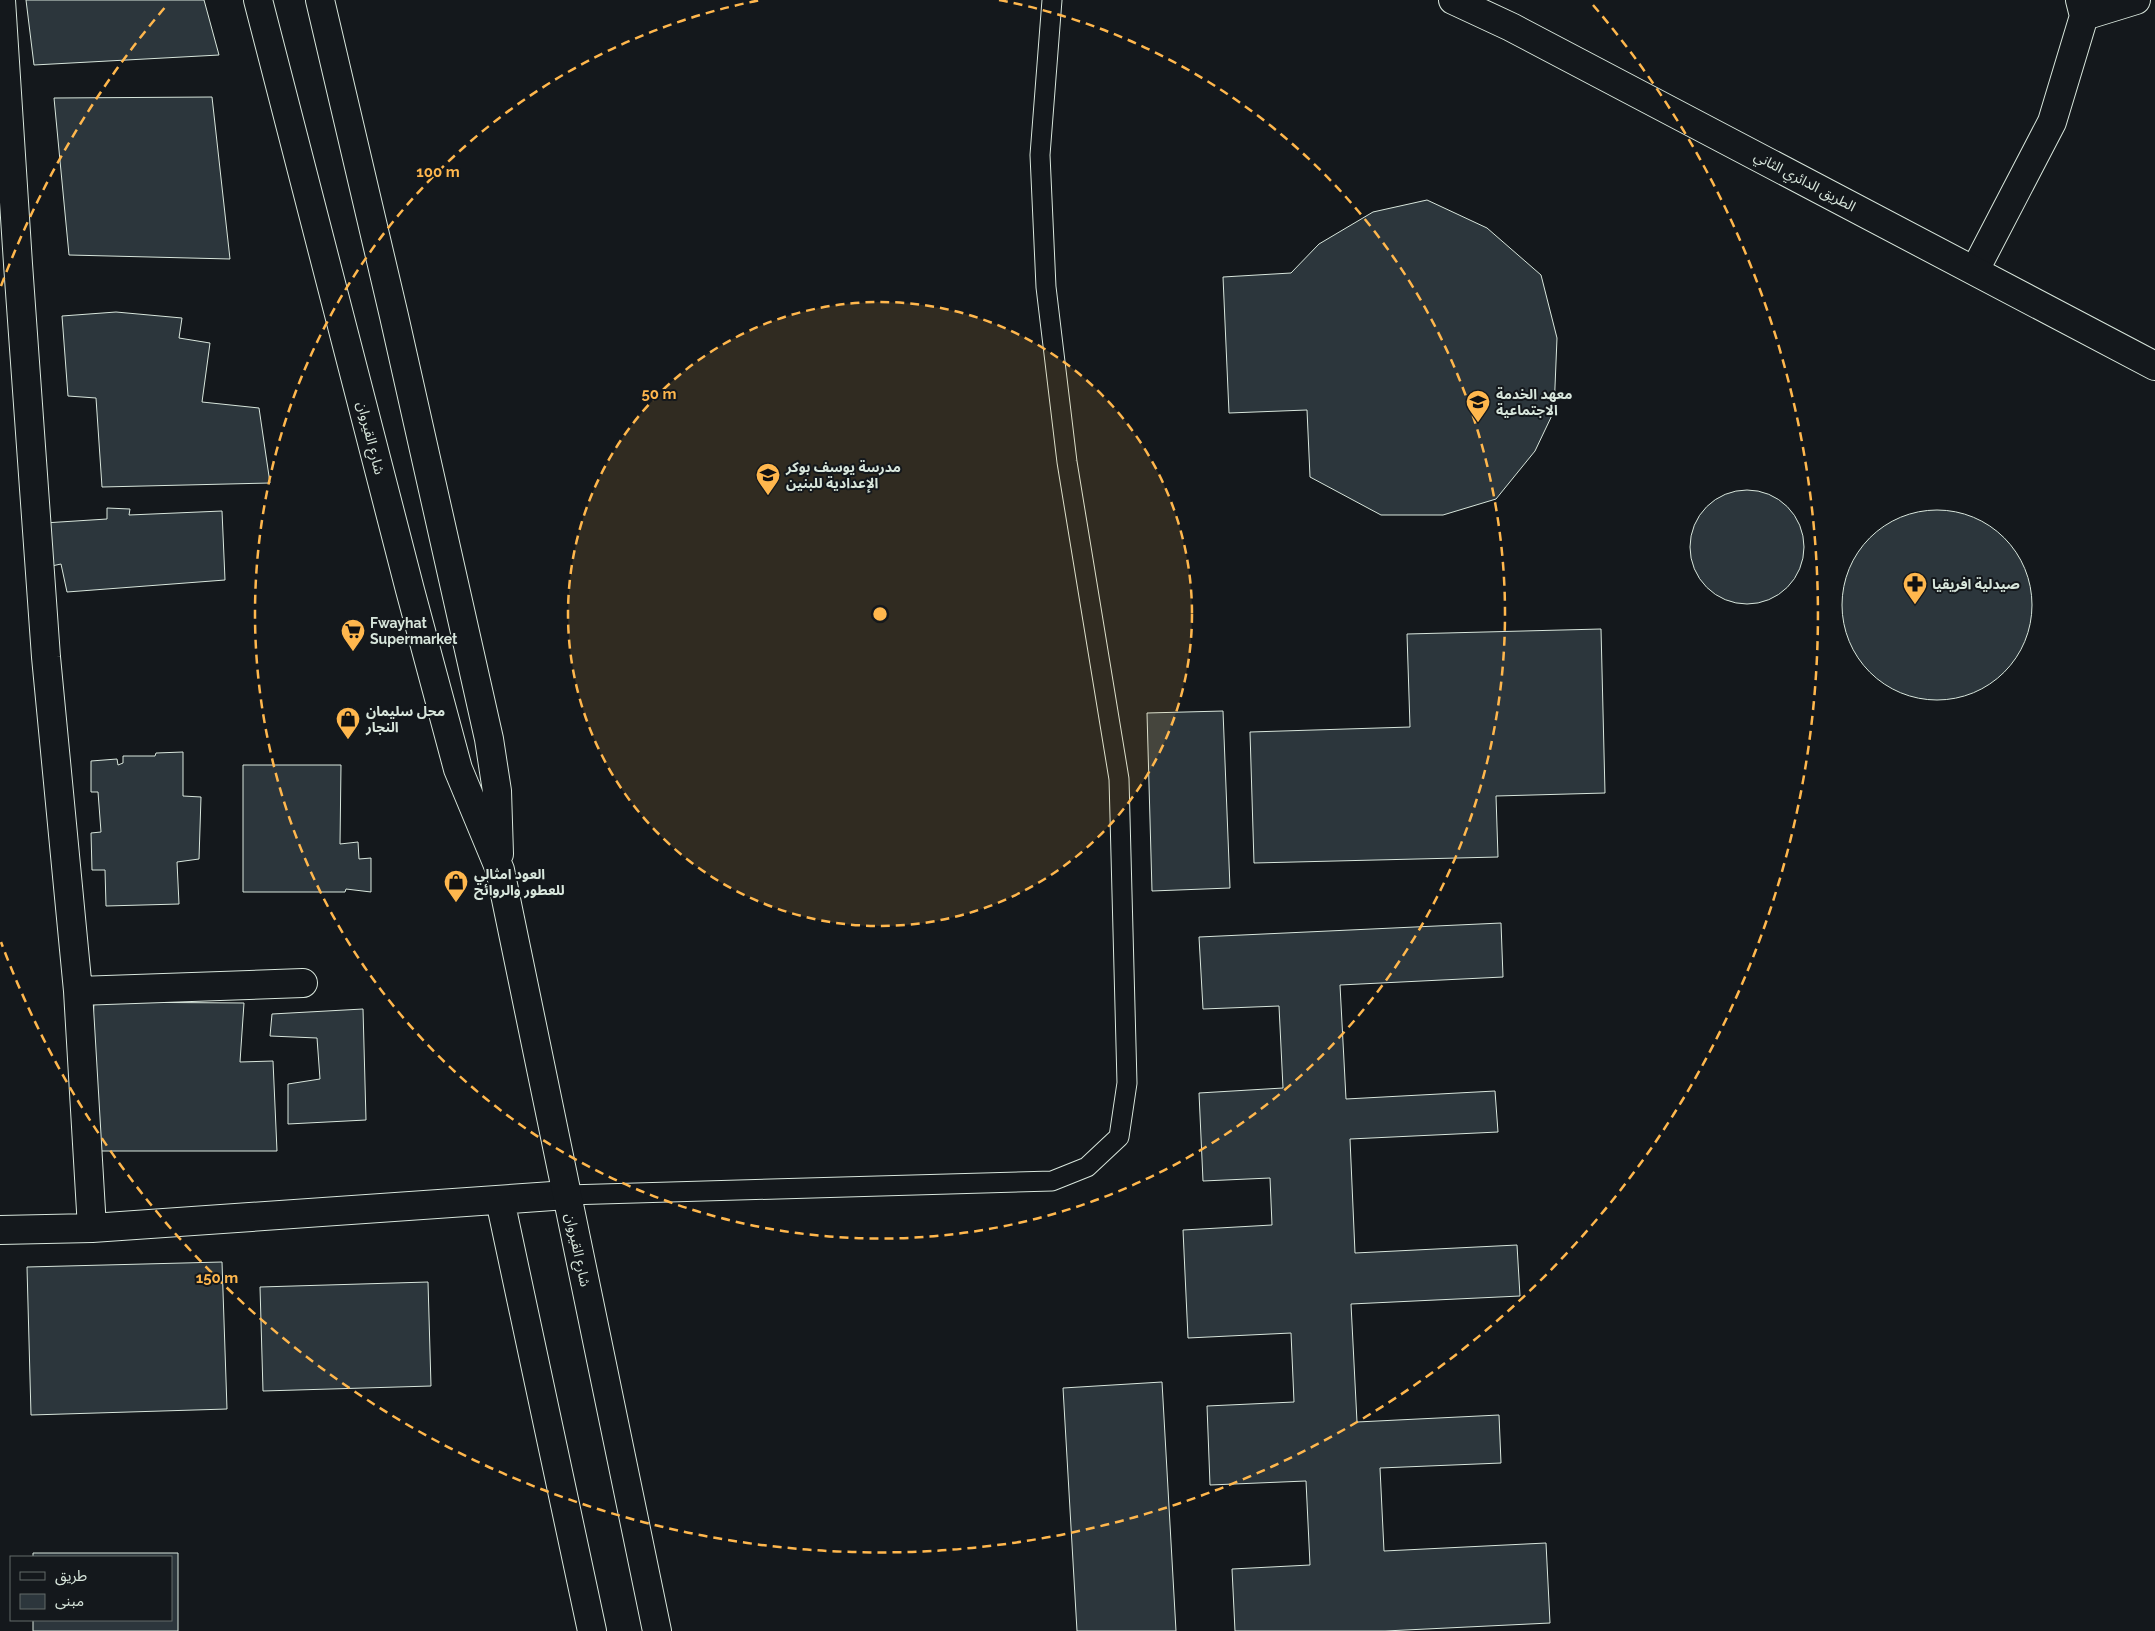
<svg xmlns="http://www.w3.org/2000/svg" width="2155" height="1631" viewBox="0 0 2155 1631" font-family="Raleway,'Noto Sans Arabic',sans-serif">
  <rect width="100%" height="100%" fill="#14181c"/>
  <path fill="#2c363c" stroke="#d8e6dc" d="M26 0H204L219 55 34 65Z
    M212 97 230 259 69 255 54 98Z
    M1427 200 1487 228 1541 275 1557 338 1554 411 1535 451 1496 499 1443 515H1381L1310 477 1307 410 1229 413 1223 277 1291 273 1319 244 1373 212Z
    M116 312 182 318 179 338 210 343 202 402 259 408 270 483 102 487 96 398 68 396 62 316Z
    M1690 547a57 57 0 1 1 114 0a57 57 0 1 1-114 0Z
    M107 508 130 509 129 515 222 511 225 580 67 592 61 564 47 567 44 523 107 519Z
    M1842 605a95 95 0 1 1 190 0a95 95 0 1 1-190 0Z
    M1601 629 1605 793 1496 796 1498 857 1254 863 1250 732 1410 727 1407 634Z
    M1223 711 1230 888 1152 891 1147 713Z
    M183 752V796L201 797 199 859 177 862 179 904 106 906 105 870H92L91 833 101 832 98 792H91V761L117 759 118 765 123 763V756H155L156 753Z
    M243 765H341L340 844 358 842 359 859 371 858V892L346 889 345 892H243Z
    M1501 923 1503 977 1340 985 1346 1099 1495 1091 1498 1132 1350 1139 1355 1253 1517 1245 1520 1296 1351 1304 1357 1422 1499 1415 1501 1463 1380 1468 1384 1551 1546 1543 1550 1623 1385 1631H1235L1232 1569 1310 1565 1306 1481 1210 1485 1207 1406 1294 1402 1291 1333 1188 1338 1183 1230 1272 1225 1270 1178 1203 1181 1199 1093 1283 1088 1279 1006 1203 1009 1199 937Z
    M94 1002 244 1003 240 1062 273 1061 277 1151H87Z
    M363 1009 366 1120 288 1124V1084L320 1079 317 1038 270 1036 272 1014Z
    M222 1262 227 1409 31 1415 27 1267Z
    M428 1282 431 1386 263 1391 260 1287Z
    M1162 1382 1176 1631H1077L1063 1388Z
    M33 1553H178V1631H33V1620H171V1557H33Z"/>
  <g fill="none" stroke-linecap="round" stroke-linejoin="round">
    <defs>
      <path id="service" d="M567 1195 1052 1181 1087 1167 1119 1137 1127 1083 1119 779 1067 462 1046 287 1040 155 1052 0"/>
      <path id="minor" d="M1 0 18 264 46 657 78 991 92 1228
        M2084 16 2136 0
        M1975 270 2052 122 2084 16 2080 0
        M78 991 303 983
        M500 1200 592 1631
        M0 1230 92 1228 567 1195"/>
      <path id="secondary" d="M258 0 410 590 458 769 500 870 657 1631
        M320 0 394 316 489 739 497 791 499 854"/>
      <path id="primary" d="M1453 0 1511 27 2155 366"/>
    </defs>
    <use href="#service" stroke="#d8e6dc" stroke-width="21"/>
    <use href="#minor" stroke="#d8e6dc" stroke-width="30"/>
    <use href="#secondary" stroke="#d8e6dc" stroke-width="30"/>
    <use href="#primary" stroke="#d8e6dc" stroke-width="30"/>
    <use href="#service" stroke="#14181c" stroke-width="19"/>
    <use href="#minor" stroke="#14181c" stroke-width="28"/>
    <use href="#secondary" stroke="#14181c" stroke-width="28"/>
    <use href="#primary" stroke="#14181c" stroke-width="28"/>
  </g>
  <circle cx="880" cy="614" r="312" fill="#ffb74d" fill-opacity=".12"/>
  <g fill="none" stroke="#ffb74d" stroke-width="2.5" stroke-dasharray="9 6">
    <circle cx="880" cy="614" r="312"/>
    <path d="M999 0A625 625 0 1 1 761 0"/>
    <path d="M1 286A938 938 0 0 1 167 5M1593 5A938 938 0 1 1 1 942"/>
  </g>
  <defs>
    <symbol id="university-pin" viewBox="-11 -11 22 30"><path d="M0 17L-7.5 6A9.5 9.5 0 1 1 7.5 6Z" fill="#ffb74d" stroke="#14181c"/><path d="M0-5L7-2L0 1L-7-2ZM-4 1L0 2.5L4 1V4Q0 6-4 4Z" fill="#111"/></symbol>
    <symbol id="school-pin" viewBox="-11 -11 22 30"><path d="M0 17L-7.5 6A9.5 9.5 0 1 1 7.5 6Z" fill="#ffb74d" stroke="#14181c"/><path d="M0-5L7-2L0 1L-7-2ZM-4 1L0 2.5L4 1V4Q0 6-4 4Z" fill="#111"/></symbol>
    <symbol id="pharmacy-pin" viewBox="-11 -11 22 30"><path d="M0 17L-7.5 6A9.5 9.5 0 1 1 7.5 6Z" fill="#ffb74d" stroke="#14181c"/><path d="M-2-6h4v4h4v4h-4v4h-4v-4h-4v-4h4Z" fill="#111"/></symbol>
    <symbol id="supermarket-pin" viewBox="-11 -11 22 30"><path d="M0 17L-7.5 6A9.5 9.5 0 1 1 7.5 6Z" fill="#ffb74d" stroke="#14181c"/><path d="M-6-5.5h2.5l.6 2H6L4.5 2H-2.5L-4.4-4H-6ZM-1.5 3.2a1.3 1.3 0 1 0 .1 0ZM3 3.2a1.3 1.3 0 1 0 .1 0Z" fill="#111"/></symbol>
    <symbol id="shop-pin" viewBox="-11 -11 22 30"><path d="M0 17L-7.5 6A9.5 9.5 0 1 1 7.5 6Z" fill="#ffb74d" stroke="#14181c"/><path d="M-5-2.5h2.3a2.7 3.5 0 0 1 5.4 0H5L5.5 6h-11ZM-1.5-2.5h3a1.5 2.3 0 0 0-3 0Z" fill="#111"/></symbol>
  </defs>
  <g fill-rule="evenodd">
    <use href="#university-pin" x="1464" y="388" width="28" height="38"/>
    <use href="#school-pin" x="754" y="461" width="28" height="38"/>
    <use href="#pharmacy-pin" x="1901" y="570" width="28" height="38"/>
    <use href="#supermarket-pin" x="339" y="617" width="28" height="38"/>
    <use href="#shop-pin" x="334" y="705" width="28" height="38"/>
    <use href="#shop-pin" x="442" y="868" width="28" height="38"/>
  </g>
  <g text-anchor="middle" stroke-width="4" stroke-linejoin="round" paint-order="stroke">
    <g font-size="14" fill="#d8e6dc" stroke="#14181c">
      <text transform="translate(1805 181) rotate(28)" y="5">الطريق الدائري الثاني</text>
      <text transform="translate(371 438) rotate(76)" y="5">شارع القيروان</text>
      <text transform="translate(578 1250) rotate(78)" y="5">شارع القيروان</text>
    </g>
    <g font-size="14" font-weight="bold" fill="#d8e6dc" stroke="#14181c" text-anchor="start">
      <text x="1496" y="399">معهد الخدمة<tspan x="1496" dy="16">الاجتماعية</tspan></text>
      <text x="786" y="472">مدرسة يوسف بوكر<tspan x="786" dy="16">الإعدادية للبنين</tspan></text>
      <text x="1932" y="589">صيدلية افريقيا</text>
      <text x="370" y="628">Fwayhat<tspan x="370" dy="16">Supermarket</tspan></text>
      <text x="366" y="716">محل سليمان<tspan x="366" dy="16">النجار</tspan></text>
      <text x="474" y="879">العود امثالي<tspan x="474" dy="16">للعطور والروائح</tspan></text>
    </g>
  </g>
  <circle cx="880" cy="614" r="8" fill="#ffb74d" stroke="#14181c" stroke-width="2.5"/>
  <g font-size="15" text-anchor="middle" font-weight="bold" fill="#ffb74d" stroke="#14181c" stroke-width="4" stroke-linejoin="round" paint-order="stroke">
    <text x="438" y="177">100 m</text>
    <text x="659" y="399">50 m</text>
    <text x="217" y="1283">150 m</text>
  </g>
  <rect x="10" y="1556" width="162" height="65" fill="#14181c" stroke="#626a69"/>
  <rect x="20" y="1572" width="25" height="8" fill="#14181c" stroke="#626a69"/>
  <text x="55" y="1581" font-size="15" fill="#d8e6dc">طريق</text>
  <rect x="20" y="1594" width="25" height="15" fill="#2c363c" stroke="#626a69"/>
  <text x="55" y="1606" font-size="15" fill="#d8e6dc">مبنى</text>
</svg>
